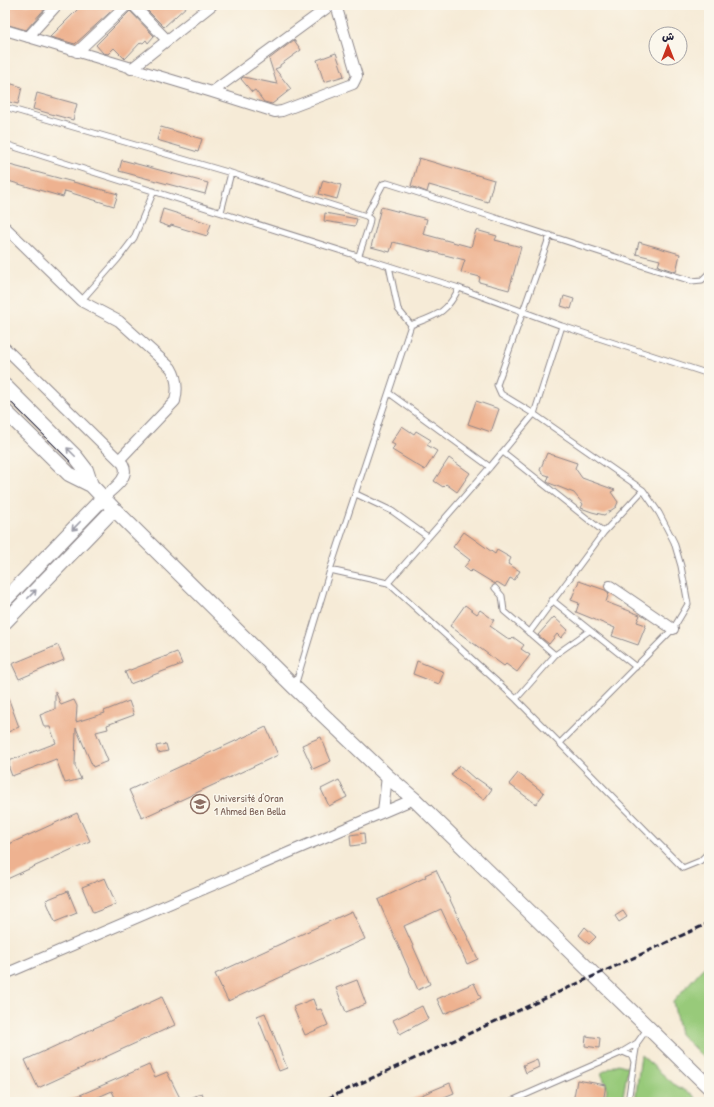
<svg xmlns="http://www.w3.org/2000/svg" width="714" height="1107" viewBox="0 0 714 1107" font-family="'Patrick Hand','Playpen Sans Arabic',sans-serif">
  <rect width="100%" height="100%" fill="#fbf7ec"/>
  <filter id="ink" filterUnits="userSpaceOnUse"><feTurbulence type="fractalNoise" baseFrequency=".025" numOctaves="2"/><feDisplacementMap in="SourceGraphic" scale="8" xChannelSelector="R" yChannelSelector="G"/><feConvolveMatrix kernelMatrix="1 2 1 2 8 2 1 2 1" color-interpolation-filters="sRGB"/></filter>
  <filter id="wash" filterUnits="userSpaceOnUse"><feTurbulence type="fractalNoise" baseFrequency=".012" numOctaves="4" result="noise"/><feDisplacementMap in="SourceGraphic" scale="16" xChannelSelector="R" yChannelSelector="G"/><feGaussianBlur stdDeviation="0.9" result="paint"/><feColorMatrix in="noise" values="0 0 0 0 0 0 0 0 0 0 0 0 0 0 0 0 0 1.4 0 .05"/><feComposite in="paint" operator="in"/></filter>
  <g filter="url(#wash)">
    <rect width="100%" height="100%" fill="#f6ebd7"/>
    <path fill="#98ca7a" stroke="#5d765a" d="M709 961V1063L680 1034 673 1002Z
      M641 1055 676 1086 692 1094 699 1102H635Z
      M618 1064 628 1067 622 1102H605L607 1087 601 1073Z"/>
    <g id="blocks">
      <path fill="#eeb290" d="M5 5H48L26 30 5 24Z
        M82 5H118L75 44 50 37Z
        M142 5H188L164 27Z
        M130 11 154 36 148 43 146 40 143 43 141 42 125 59 114 48 108 54 103 53 96 45Z
        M294 40 301 50 280 65V67L275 69 291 89 272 104 264 102 255 90 252 92 241 79 243 77 277 84 269 59Z
        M336 53 344 76 324 82 317 60Z
        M5 82 22 87 18 104 5 101Z
        M37 93 77 104 73 120 33 109Z
        M161 127 202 139 198 152 157 140Z
        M419 158 494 180 488 202 429 185 427 192 411 186Z
        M122 160 208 183 205 194 119 171Z
        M6 164 118 194 114 206 65 191 63 197 5 180Z
        M323 180 341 185 337 199 319 194Z
        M381 207 427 219 423 234 471 247 476 230 497 236 495 240 521 247 509 290 479 282 480 277 461 272 465 260 393 242 390 252 371 247Z
        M163 209 211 224 207 236 171 225 170 227 159 223Z
        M325 213 357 219 355 226 324 221Z
        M639 242 680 254 676 272 658 266 660 260 636 254Z
        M564 296 574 299 571 309 561 306Z
        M476 401 499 409 491 432 468 424Z
        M402 426 414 434 416 431 431 440 427 445 437 451 425 470 392 450 395 445 391 443Z
        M547 453 577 463 575 468 582 478 615 490 611 492 618 502 616 507 604 515 592 512 581 508 583 504 574 493 549 483 547 482 549 476 543 474 540 470Z
        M449 458 470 473 457 492 446 484 443 487 434 481Z
        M464 532 495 554 497 550 511 558 508 564 520 571 514 580 510 578 505 587 497 582 495 584 472 570 470 572 464 567 470 560 453 547Z
        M579 581 605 590 609 593 606 602 640 615 637 622 646 625 638 645 612 636 615 628 576 612 579 603 571 600Z
        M465 605 477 614 480 610 494 620 490 626 510 640 513 637 524 645 521 649 530 655 517 672 506 664 504 666 450 626Z
        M554 617 568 630 561 638 557 634 549 644 538 635Z
        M58 645 64 660 19 679 12 664Z
        M177 652 182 664 130 684 125 672Z
        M417 661 444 672 439 684 413 674Z
        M55 691 61 705 74 700 77 706 76 722 105 713 104 711 129 701 134 715 107 725 108 729 96 732 108 761 93 767 76 728 75 766 81 779 65 783 56 759 12 776 9 768V761L56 743 50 727H44L40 715 55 709Z
        M6 692 19 727 8 732 5 723Z
        M266 727 278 755 142 818 129 790Z
        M321 737 331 761 313 769 302 745Z
        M166 744 168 751 158 753 156 746Z
        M459 765 475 779 476 778 492 789 484 800 451 775Z
        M518 773 544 793 536 804 509 784Z
        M339 780 347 797 329 806 321 789Z
        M77 813 90 841 5 880V846Z
        M364 833 365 844 351 846 350 835Z
        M436 870 478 959 467 964 441 909 404 926 430 984 418 990 378 900 426 877 425 875Z
        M105 878 116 904 93 913 82 887Z
        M68 891 77 913 55 922 46 900Z
        M352 911 365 939 228 1001 215 974Z
        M623 911 627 917 619 922 615 916Z
        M585 927 596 937 589 944 579 935Z
        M357 980 366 1004 346 1012 336 988Z
        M474 983 481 998 444 1014 437 999Z
        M162 997 175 1025 38 1088 25 1060Z
        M313 999 317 1010 321 1009 328 1025 305 1035 293 1007Z
        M422 1006 428 1019 400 1034 393 1020Z
        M265 1013 287 1068 279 1071 257 1016Z
        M586 1036 600 1038 599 1048 585 1046Z
        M537 1059 539 1067 526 1073 523 1065Z
        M149 1065 155 1077 167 1072 182 1102 202 1093 206 1102H117L112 1091 87 1102H64Z
        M577 1080 606 1085 603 1102H573Z
        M450 1083 454 1093 432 1102H405Z"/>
    </g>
  </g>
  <g filter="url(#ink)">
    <use href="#blocks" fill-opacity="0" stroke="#8c8689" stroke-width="1"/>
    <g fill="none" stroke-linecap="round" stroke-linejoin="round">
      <defs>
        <path id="lane" d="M5 107 231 173 366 216 370 219 369 225 358 258
          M5 144 389 266
          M221 212 231 173
          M366 216 383 184 387 183C489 215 590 250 692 281L702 280 709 273
          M81 301 118 259 134 238 154 191
          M411 325C437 315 446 314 459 288
          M389 393 490 467
          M503 452 604 532
          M356 494 392 511 428 537
          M330 570 388 583 516 699 683 868 700 861 709 852
          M388 583 490 467 534 414 501 394 497 385 550 235
          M495 588 502 596 504 611 555 655
          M552 600 636 667
          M529 633 604 532 643 490
          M295 686 330 570 411 325 398 309 389 266 459 288 562 326 709 374
          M516 699 555 655 589 631
          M560 743 673 629 688 604 681 566 674 542 659 513 643 490 534 414 562 326
          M637 1043 647 1029
          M622 1052 637 1043 634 1061
          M509 1102 623 1052 632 1056 634 1062 628 1102"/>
        <path id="street" d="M133 5 167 40
          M5 30 212 92 331 5
          M28 37 57 5
          M77 52 127 5
          M131 69 212 5
          M212 92 275 112 282 111 353 84 357 76 336 5
          M5 227 81 301 119 321 171 368C177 378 178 389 175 401L119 460
          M5 348 123 464C131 478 112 489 103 498
          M610 586 673 629
          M383 812 387 776
          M5 974 414 799"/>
        <path id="secondary" d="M5 386 76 457 86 470 91 485 114 509 294 687 387 776 414 799 709 1087
          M5 411 69 474 91 485
          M5 600 103 498
          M5 622 114 509"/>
      </defs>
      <use href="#lane" stroke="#8c8689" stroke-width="7"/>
      <use href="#street" stroke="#8c8689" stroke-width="12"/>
      <use href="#secondary" stroke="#8c8689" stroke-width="16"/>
      <use href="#lane" stroke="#fff" stroke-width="5"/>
      <use href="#street" stroke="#fff" stroke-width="10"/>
      <use href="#secondary" stroke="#fff" stroke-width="14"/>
      <path stroke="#22223b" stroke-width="1" d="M5 396 71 462"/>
      <path stroke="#22223b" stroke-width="3" stroke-dasharray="6 3" stroke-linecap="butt" d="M320 1102 709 923"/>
    </g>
    <defs><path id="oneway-shaft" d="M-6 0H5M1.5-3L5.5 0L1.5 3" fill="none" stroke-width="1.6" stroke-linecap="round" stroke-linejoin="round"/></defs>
    <g stroke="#9c9ca7">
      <use href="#oneway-shaft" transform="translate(71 452) rotate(-135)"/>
      <use href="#oneway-shaft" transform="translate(76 526) rotate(134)"/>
      <use href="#oneway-shaft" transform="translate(32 594) rotate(-46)"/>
    </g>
  </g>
  <defs>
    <symbol id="university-ring" viewBox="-11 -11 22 22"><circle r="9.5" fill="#fbf7ec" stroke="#8d6e63" stroke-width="1.5"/><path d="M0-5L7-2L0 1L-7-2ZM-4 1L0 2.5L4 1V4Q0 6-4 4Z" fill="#8d6e63"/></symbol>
  </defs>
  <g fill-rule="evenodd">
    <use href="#university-ring" x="189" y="793" width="22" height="22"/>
  </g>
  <g text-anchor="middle" stroke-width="3" stroke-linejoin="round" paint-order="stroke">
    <g font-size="11" fill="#785e54" stroke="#fbf7ec" text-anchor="start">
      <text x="214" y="802">Université d'Oran<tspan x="214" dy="13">1 Ahmed Ben Bella</tspan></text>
    </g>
  </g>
  <rect width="714" height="1107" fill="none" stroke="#fbf7ec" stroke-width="20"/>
  <g transform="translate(668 46)"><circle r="19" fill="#fbf7ec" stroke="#a4a2a5"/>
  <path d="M0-3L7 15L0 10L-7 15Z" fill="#c8321e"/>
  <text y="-6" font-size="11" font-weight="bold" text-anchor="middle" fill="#22223b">ش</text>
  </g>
</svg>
